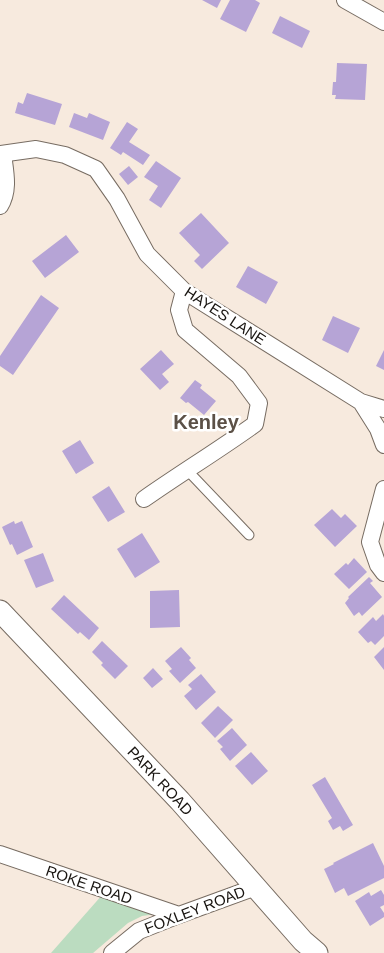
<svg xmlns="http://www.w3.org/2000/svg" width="384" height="953" viewBox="0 0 384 953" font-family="Helvetica,sans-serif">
  <rect width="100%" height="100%" fill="#f7eade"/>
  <path fill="#bbdcc0" d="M103 894 164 913 142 916 128 923 93 953H51Z"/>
  <path fill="#b6a4d6" d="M202 0H221L217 8Z
    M230 0H255L260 3 246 32 220 19Z
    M280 16 310 31 302 48 272 33Z
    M337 63 367 64 365 100 335 99 336 95H332L333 82H336Z
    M27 93 62 104 55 125 15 113 18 102 23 104Z
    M74 113 87 118 89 113 110 122 103 140 69 127Z
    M127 122 138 129 129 142 150 155 143 165 123 152 121 155 110 148Z
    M156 161 181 178 161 208 149 200 158 186 144 177Z
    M129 166 138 177 128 185 119 174Z
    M201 213 229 243 202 269 194 261 200 255 179 233Z
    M66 235 79 252 45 278 32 261Z
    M248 266 278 282 266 304 236 287Z
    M41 295 59 308 13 375 0 366V356Z
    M333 316 360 328 348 353 322 340Z
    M161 350 174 364 162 374 169 382 160 390 140 369Z
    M384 350V370L376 366Z
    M195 380 202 385 200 388 216 401 204 415 188 402 186 403 180 398Z
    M80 440 94 463 76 474 62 451Z
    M109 486 125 512 108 522 92 497Z
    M332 509 341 518 345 514 357 526 335 547 314 525Z
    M14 521 15 524 22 521 33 547 17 555 12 544 10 545 2 527Z
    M142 533 160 562 135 578 117 549Z
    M43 553 54 581 36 588 24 560Z
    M354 558 367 572 349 589 334 574 346 563 348 565Z
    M369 577 373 581 370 583 382 597 362 616 359 612 354 616 345 603 349 598 348 597Z
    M179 590 180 627 150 628V591Z
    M64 595 99 628 89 640 80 632 78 634 51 609Z
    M383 614 384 616V636L375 645 371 641 368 643 358 632 373 617 376 621Z
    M102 641 128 666 115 679 101 665 103 663 92 652Z
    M181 647 191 658 189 660 196 668 180 683 169 671 172 669 165 661Z
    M384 647V670L374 657Z
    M153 668 163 679 152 688 143 678Z
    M201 674 216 692 196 710 184 696 192 689 188 685Z
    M218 706 233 720 215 738 201 723Z
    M232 728 247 745 230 761 220 749 223 747 217 741Z
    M251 752 268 771 252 785 235 766Z
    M325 777 353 825 343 831 340 826 333 830 328 821 332 818 312 785Z
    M373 843 384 866V878L348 896 344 888 335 893 324 869 334 864 333 863Z
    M381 890 384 895V905L380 907 384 913V917L370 926 355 901 369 892 371 896Z"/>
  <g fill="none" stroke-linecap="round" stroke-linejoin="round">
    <defs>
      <path id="service" d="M187 470 249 535"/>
      <path id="minor" d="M345 0 384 22
        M0 154 36 149 65 155 96 169 117 199 147 254 184 291 361 402 378 429 384 445
        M0 206C10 190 5 171 3 154
        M361 402 384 409
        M384 489 370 542 378 565 384 573
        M144 499C181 473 219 450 255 424L259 403 239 376 185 330 179 310 184 291
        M0 854 179 915
        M112 953 139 931 179 915 256 887"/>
      <path id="tertiary" d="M0 611 180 801 303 941 317 953"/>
    </defs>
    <use href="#service" stroke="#776c62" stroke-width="11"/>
    <use href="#minor" stroke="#776c62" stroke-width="18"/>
    <use href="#tertiary" stroke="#776c62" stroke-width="23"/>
    <use href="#service" stroke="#fff" stroke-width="9"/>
    <use href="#minor" stroke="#fff" stroke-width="16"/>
    <use href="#tertiary" stroke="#fff" stroke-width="21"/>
  </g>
  <g text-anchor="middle" stroke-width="5" stroke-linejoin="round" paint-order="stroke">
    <g font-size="15" fill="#181410" stroke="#fff">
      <text transform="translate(225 316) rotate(33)" y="5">HAYES LANE</text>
      <text transform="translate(160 781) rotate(47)" y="5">PARK ROAD</text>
      <text transform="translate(89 885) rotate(19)" y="5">ROKE ROAD</text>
      <text transform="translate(195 910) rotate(-21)" y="5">FOXLEY ROAD</text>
    </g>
    <g font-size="20" font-weight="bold" fill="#5b5046" stroke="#fff">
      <text x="206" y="429">Kenley</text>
    </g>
  </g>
</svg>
